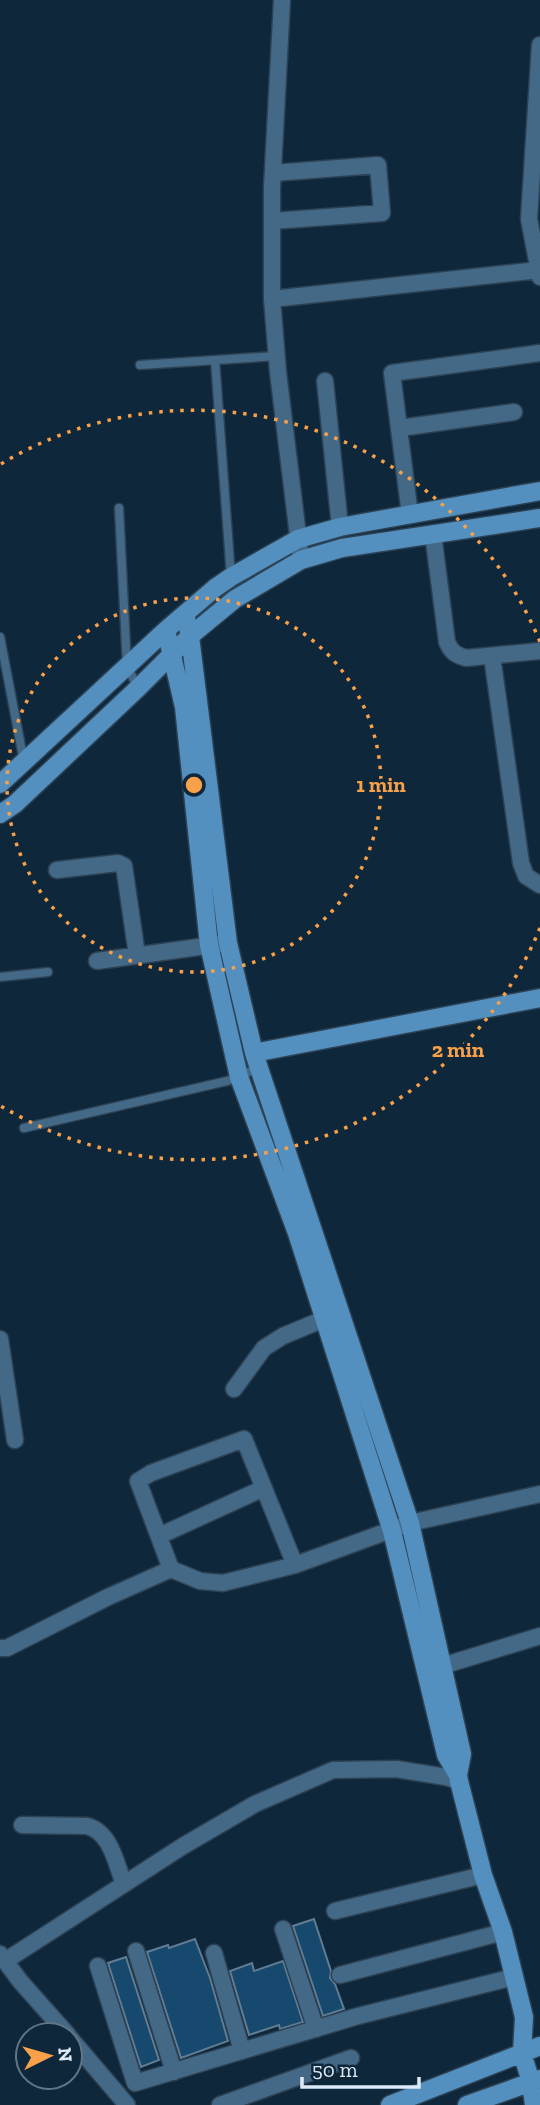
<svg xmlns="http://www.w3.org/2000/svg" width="540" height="2105" viewBox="0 0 540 2105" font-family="'Zilla Slab',serif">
  <rect width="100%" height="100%" fill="#0f273a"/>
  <path fill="#16496d" stroke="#627d93" stroke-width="2" d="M314 1919 331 1971 330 1978 335 1984 344 2009 323 2016 293 1926Z
    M195 1939 210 1978 228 2041 181 2058 147 1952 168 1945 169 1948Z
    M126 1957 159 2060 141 2067 108 1963Z
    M283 1961 303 2022 280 2029 279 2025 249 2035 230 1971 252 1963 254 1971Z"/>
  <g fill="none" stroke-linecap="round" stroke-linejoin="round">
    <defs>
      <path id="lane" d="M215 360 231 577
        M140 365 277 356
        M119 508 127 667 138 687
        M0 637 24 762
        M0 977 48 972
        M24 1128 227 1081 239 1077 258 1067"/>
      <path id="street" d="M282 0 272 188V299L278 372 301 560
        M540 45 529 219 540 277
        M272 221 382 213 378 165 273 173
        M272 299 539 270
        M325 381 340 527
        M400 428 514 412
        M410 515 392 373 540 353
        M433 534 447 642C451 652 456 655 466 658L540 651
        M492 656 521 863 526 876 540 885
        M57 870 118 863 124 866 137 955
        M97 961 228 943
        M0 1339 15 1440
        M234 1389 264 1348 283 1336 324 1319
        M159 1536 264 1488
        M171 1569 200 1581 223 1583 295 1565
        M0 1648H7L108 1597 171 1569 138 1481 151 1473 244 1439 295 1565 410 1523 540 1494
        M442 1666 540 1636
        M22 1825 87 1826C111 1832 116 1864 124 1884
        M335 1911 483 1875
        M283 1929 316 2029
        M136 1951 174 2072
        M214 1953 242 2051
        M0 1954 20 1981 68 2035
        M5 1961 183 1846 255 1804 333 1770 396 1769 446 1777 459 1781
        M98 1966 135 2083 358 2016 514 1977
        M340 1975 503 1932
        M70 2038 127 2105
        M220 2105 351 2058"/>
      <path id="secondary" d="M185 614 190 636 228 943 254 1053 410 1523 462 1754 458 1775 459 1781 483 1875 503 1932 524 2017 522 2053 531 2082 534 2105
        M166 630 184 707 209 945 239 1077 297 1233 392 1531 446 1755 458 1775
        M0 784 166 630 215 588 231 577 298 539 340 527 540 491
        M0 814 15 804 138 688 190 636 235 599 301 560 342 548 540 518
        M254 1053 540 998
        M390 2105 540 2046
        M467 2105 540 2079"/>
    </defs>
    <use href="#lane" stroke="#2c4254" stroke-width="11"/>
    <use href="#street" stroke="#2c4254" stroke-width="19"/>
    <use href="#secondary" stroke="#2c4254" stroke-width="21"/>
    <use href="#lane" stroke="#446987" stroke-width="8"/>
    <use href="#street" stroke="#446987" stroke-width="16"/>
    <use href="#secondary" stroke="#5390bf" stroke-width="18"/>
  </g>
  <g fill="none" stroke="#f8a14a" stroke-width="3.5" stroke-dasharray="3.5 7">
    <circle cx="194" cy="785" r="187"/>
    <path d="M540 928A374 374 0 0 1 1 1106M1 464A374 374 0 0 1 540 642"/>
  </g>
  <circle cx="194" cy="785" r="10" fill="#f8a14a" stroke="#0f273a" stroke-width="3.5"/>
  <g font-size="21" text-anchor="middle" font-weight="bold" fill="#f8a14a" stroke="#0f273a" stroke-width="7" stroke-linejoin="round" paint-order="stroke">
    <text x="381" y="792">1 min</text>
    <text x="458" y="1057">2 min</text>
  </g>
  <g transform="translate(49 2056) rotate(85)"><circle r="33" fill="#0f273a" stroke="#617585" stroke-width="2"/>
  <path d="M0-5L12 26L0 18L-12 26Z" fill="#f8a14a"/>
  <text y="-10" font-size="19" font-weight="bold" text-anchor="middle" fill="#dbeaf6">N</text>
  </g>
  <path d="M302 2077v10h117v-10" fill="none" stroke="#dbeaf6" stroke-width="3.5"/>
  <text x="312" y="2077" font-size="21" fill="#dbeaf6" stroke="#0f273a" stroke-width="5" paint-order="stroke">50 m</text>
</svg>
